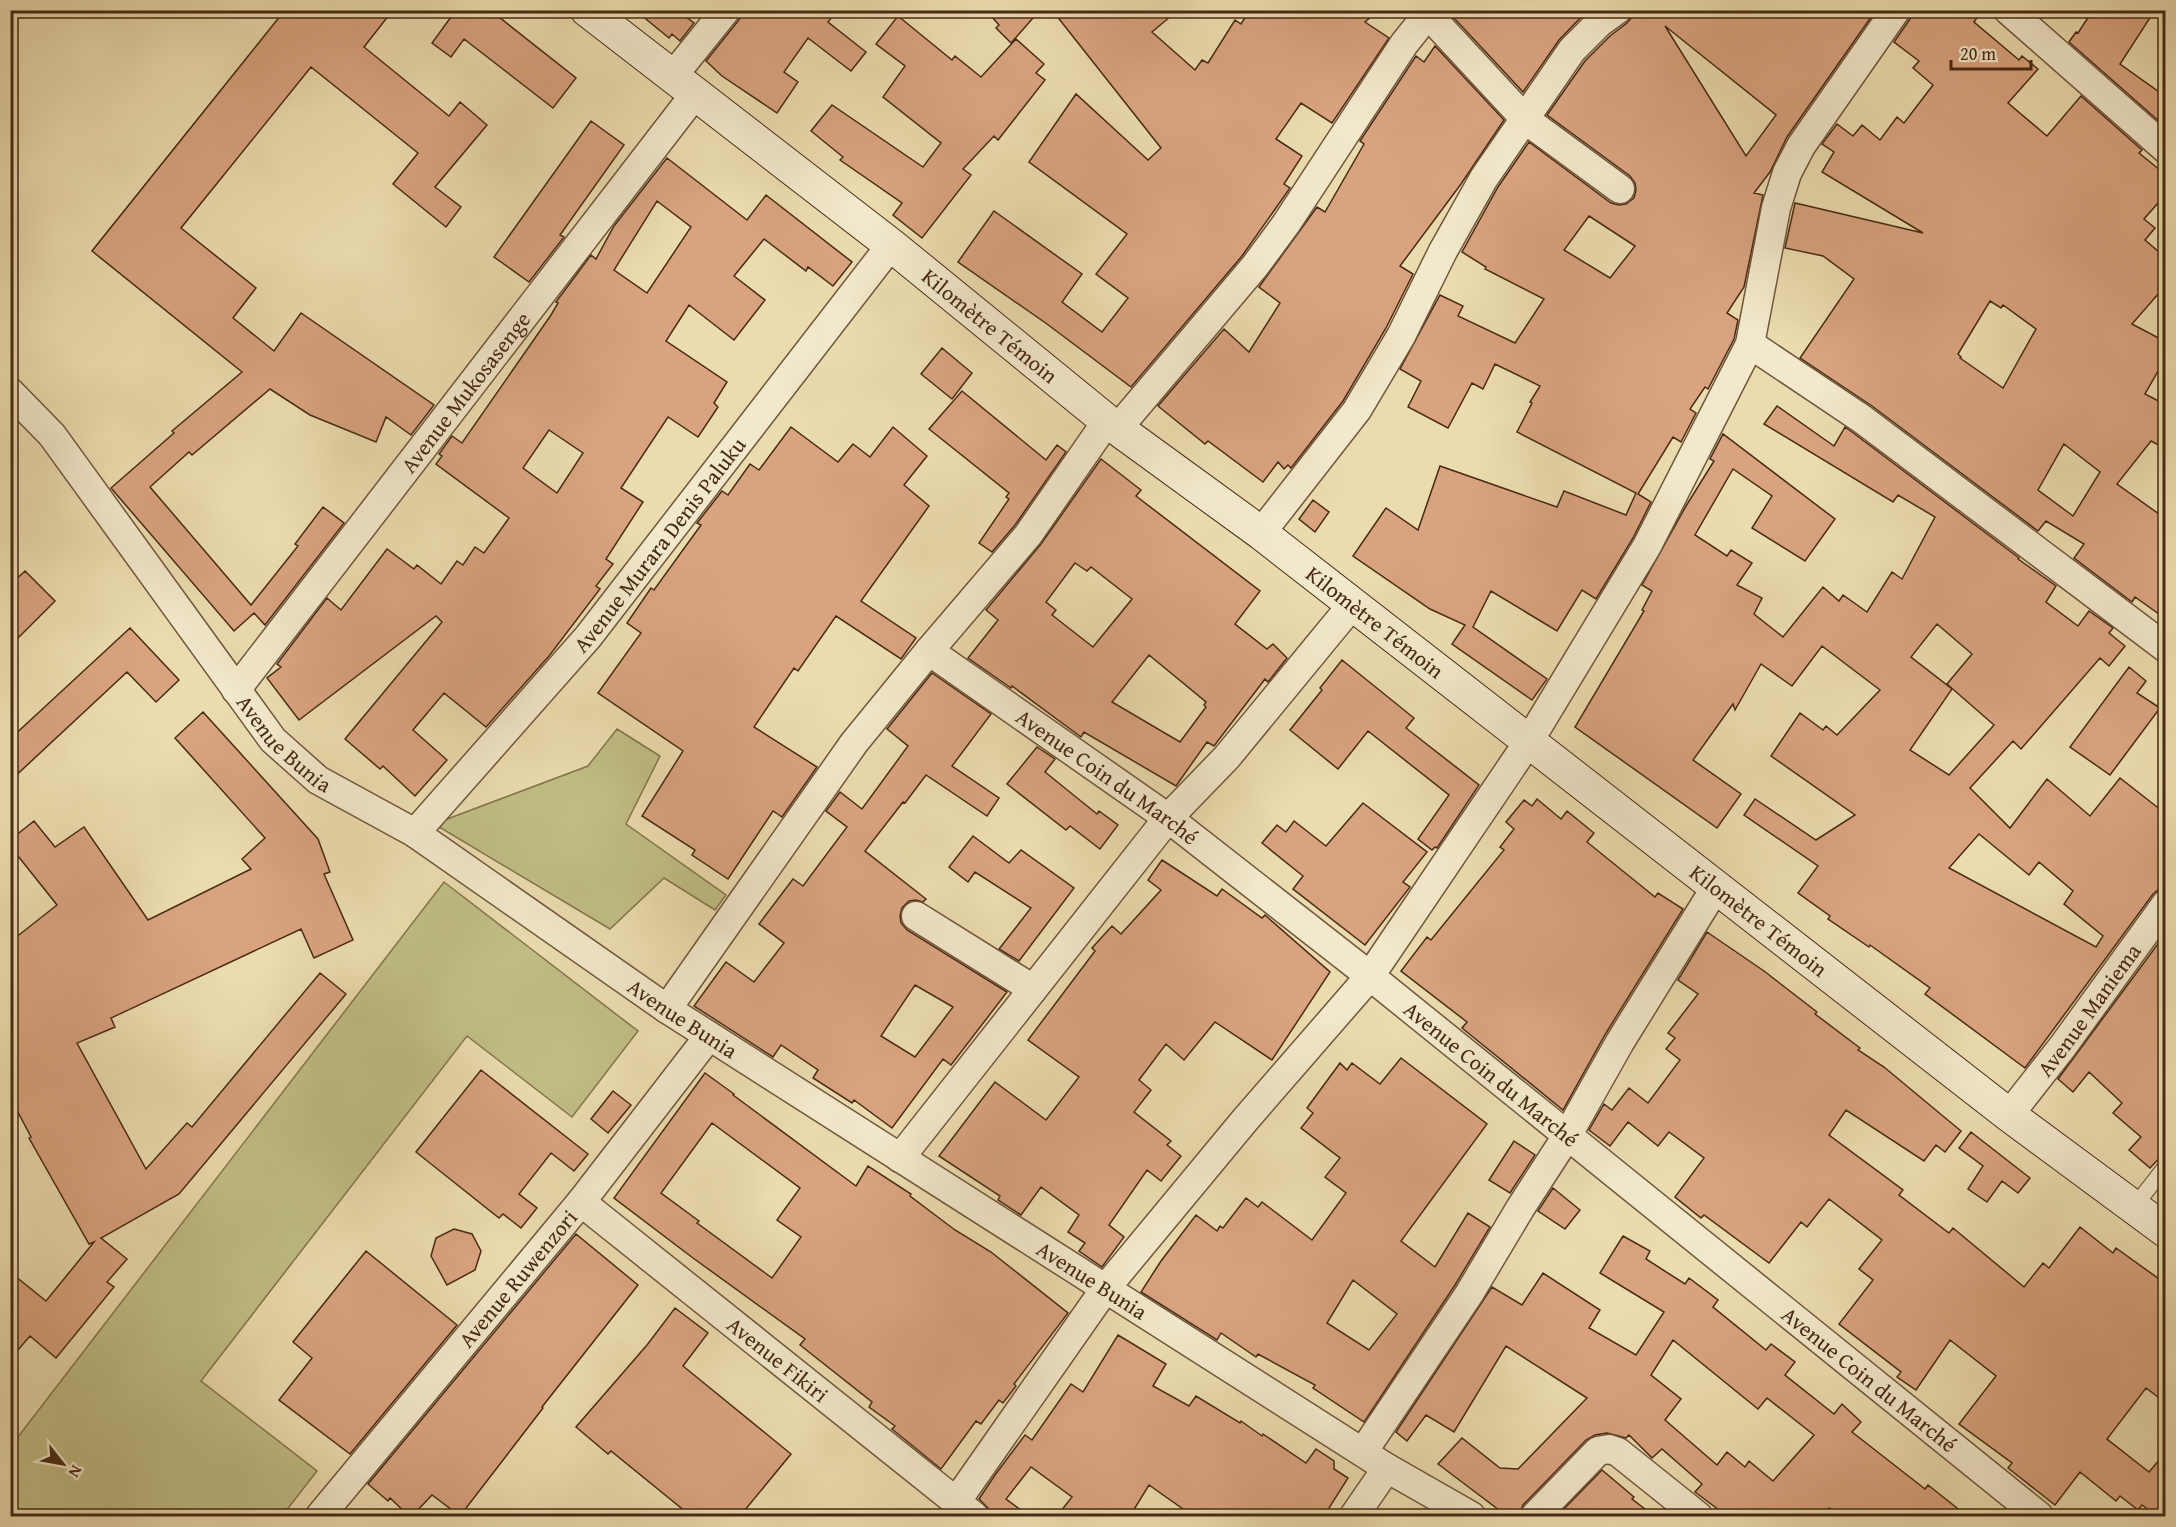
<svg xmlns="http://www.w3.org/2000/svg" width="2176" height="1527" viewBox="0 0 2176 1527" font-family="'Gentium Book Plus',serif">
  <rect width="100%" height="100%" fill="#ebdcaf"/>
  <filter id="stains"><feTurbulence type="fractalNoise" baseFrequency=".00333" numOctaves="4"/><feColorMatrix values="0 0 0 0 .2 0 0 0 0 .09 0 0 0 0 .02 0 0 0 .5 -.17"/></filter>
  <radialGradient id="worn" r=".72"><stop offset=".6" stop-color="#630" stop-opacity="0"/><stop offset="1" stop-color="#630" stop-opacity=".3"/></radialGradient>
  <path fill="#c0be85" stroke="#84744c" stroke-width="1.5" d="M617 729 660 756 626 824 726 895 715 910 664 878 610 929 434 824 588 766Z
    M444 882 638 1031 572 1117 467 1036 201 1381 317 1471 282 1516H11V1446Z"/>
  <path fill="#d9a37f" stroke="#482a14" stroke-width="1.5" fill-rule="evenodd" d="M285 10H393L364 47 449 116 460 102 487 125 435 187 461 207 446 227 393 184 418 153 311 67 181 228 256 288 233 318 274 351 301 313 434 405 411 435 386 417 376 442 310 415 270 389 192 455 189 452 150 487 251 605 298 546 295 544 323 507 344 523 265 625 254 613 234 631 111 488 174 433 172 431 242 372 92 251Z
    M456 10H490L576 78 553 108 464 39 451 57 432 43Z
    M635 10H691L686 17 694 23 680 41 672 34 669 38Z
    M742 10H837L828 22 866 52 851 71 808 38 784 72 798 82 777 113 722 76 706 61 739 20Z
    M986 10H1040L1011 43 996 28 999 25Z
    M1052 10H1178L1152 32 1195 70 1202 60 1208 63 1235 20 1241 24 1250 10H1379L1365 22 1389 38 1332 123 1301 103 1276 139 1302 156 1284 184 1290 188 1242 256 1131 387 1047 324 958 262 994 211 1082 274 1062 302 1102 332 1128 298 1096 274 1127 234 1029 162 1076 94 1148 160 1161 148Z
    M1460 10H1588L1559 40 1523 92 1454 18Z
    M1633 10H1876L1787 137 1770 172 1754 193 1763 195 1744 287 1727 313 1738 320 1734 339 1708 389 1705 387 1690 409 1696 413 1681 442 1673 437 1638 494 1651 502 1633 538 1596 599 1582 590 1557 631 1491 591 1473 627 1547 679 1532 700 1452 644 1465 625 1430 609 1353 556 1386 508 1418 530 1440 466 1557 507 1564 491 1626 515 1636 493 1517 432 1532 403 1530 402 1540 386 1495 364 1483 389 1472 383 1448 428 1408 407 1421 381 1400 369 1440 295 1463 306 1458 316 1515 343 1544 299 1485 269 1486 267 1462 252 1498 187 1529 142 1611 203 1619 205 1626 204 1634 198 1636 190 1635 183 1630 176 1547 115 1585 61 1610 36 1627 23 1632 17ZM1665 26 1776 115 1746 156ZM1589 216 1635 246 1610 278 1564 250Z
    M1912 10H1982L1974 22 2019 60 2022 56 2038 69 2008 103 2047 136 2081 96 2142 150 2139 153 2166 175V194L2144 219 2155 228 2145 240 2166 258V285L2132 324 2166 342V357L2145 394 2166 405V449L2151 441 2117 484 2166 519V619L2135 597 2132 602 2074 558 2084 544 2046 521 2038 531 1872 406 1800 358 1854 279 1823 256 1785 248 1795 203 1923 233 1822 172 1834 152 1822 144 1837 124 1853 136 1862 125 1880 140 1897 117 1904 123 1933 85 1913 68 1919 61 1894 42 1910 19ZM1990 301 2001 308 2003 305 2036 329 2003 388 1960 358 1961 357 1958 354ZM2064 444 2100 472 2073 516 2038 490Z
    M2093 10H2155L2120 64 2166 97V117L2161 123 2069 42 2076 32 2078 33Z
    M898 16 952 60 955 56 981 77 1016 39 1044 64 1036 73 1045 80 998 140 994 136 963 169 971 175 922 238 893 215 902 203 840 160 843 157 811 131 832 105 923 167 941 143 883 97 905 66 876 44Z
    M1435 46 1504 120 1461 184 1400 266 1413 274 1386 328 1343 401 1291 468 1288 465 1284 469 1278 462 1263 482 1208 441 1205 444 1158 406 1224 329 1249 352 1280 303 1259 287 1317 207 1325 212 1364 144 1360 141 1416 56 1424 62Z
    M591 121 624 145 560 235 564 237 529 282 494 257Z
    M667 158 747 220 766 195 852 262 833 286 808 267 806 271 764 239 734 276 765 300 734 340 689 305 666 341 727 382 714 403 718 407 698 437 668 417 621 488 643 502 606 559 613 564 596 586 600 589 549 656 486 727 444 693 413 730 447 760 415 796 383 766 380 769 345 739 442 622 436 616 299 720 267 678 281 667 277 664 327 598 341 610 387 549 414 569 417 565 441 584 457 561 463 565 475 547 484 553 509 518 436 464 442 456 439 454 452 436 462 443 551 315 558 303 556 302 591 255 596 259 614 226ZM657 201 691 227 647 293 614 270ZM549 430 583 453 557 493 523 468Z
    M942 348 972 373 952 399 921 374Z
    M962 391 1046 460 1057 445 1066 452 1015 525 992 552 979 543 1009 499 1006 497 1009 493 929 429Z
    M1777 406 1834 446 1845 427 1852 432 2019 558 2018 559 2056 586 2046 602 2078 626 2089 611 2113 628 2109 633 2125 646 2109 666 2100 658 2021 749 2013 741 1970 788 2010 828 2047 779 2090 816 2120 778 2166 814V888L2159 889 2153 894 2025 1068 1925 994 1930 988 1870 945 1869 947 1828 919 1830 916 1798 893 1818 866 1744 815 1755 799 1816 840 1855 815 1771 756 1800 713 1823 730 1826 726 1837 735 1880 690 1822 646 1792 686 1761 664 1735 710 1733 704 1693 760 1741 794 1717 828 1575 727 1644 611 1642 610 1652 591 1642 585 1686 506 1714 461 1710 459 1723 434 1835 519 1805 561 1752 528 1772 496 1733 469 1695 535 1727 556 1731 550 1752 563 1737 585 1762 598 1754 614 1783 637 1823 587 1839 601 1843 595 1867 612 1892 572 1902 579 1935 517 1898 495 1893 502 1764 424ZM1937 624 1972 654 1947 684 1994 725 1949 775 1910 750 1952 689 1911 657ZM1979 834 2029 875 2039 862 2073 891 2064 904 2103 936 2096 947 1949 868Z
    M791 427 838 462 853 444 870 457 893 427 927 456 904 485 929 506 861 601 916 638 901 659 836 616 798 671 794 668 754 727 817 767 782 817 773 811 728 879 692 855 695 850 642 816 683 751 598 693 641 633 627 623 651 588 654 590 701 525 697 523 722 491 728 495 750 464 759 470Z
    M1101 459 1141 490 1136 496 1260 591 1235 624 1267 649 1273 644 1287 658 1268 682 1265 679 1214 746 1207 742 1176 786 1084 732 1081 737 1012 686 1011 688 968 658 998 620 986 610 1041 544ZM1075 563 1087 571 1091 567 1132 599 1093 647 1052 615 1056 610 1046 602ZM1149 655 1206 702 1204 705 1206 707 1180 742 1112 702Z
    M1313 500 1329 512 1315 532 1299 519Z
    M25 571 55 601 10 646V585Z
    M130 628 179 680 156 702 127 672 10 781V739Z
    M1342 660 1414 718 1406 728 1479 785 1437 848 1435 847 1432 850 1418 839 1449 795 1368 731 1338 769 1290 730 1322 690 1320 688Z
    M2129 667 2146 681 2137 693 2160 708 2110 775 2070 747Z
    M932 673 991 714 952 766 999 798 987 816 926 775 905 803 903 802 865 851 926 899 923 902 916 900 909 901 902 908 900 916 901 923 907 930 1007 992 951 1065 943 1059 892 1128 854 1100 852 1103 813 1078 818 1070 781 1045 773 1057 694 1006 726 962 754 982 784 943 759 924 793 879 803 886 847 827 826 811 840 792 862 809 908 746 887 729ZM915 985 953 1007 915 1057 881 1036Z
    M203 712 318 839 330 872 324 874 353 940 314 958 301 929 111 1018 115 1027 77 1043 146 1169 187 1123 192 1127 320 973 346 994 179 1194 101 1238 127 1259 107 1282 114 1287 56 1358 30 1336 10 1359V1272L46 1301 94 1242 89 1244 29 1138 31 1137 10 1097V942L57 905 10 846V840L34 821 55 847 84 827 148 920 251 869 242 859 265 838 175 738Z
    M1037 747 1055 759 1045 772 1097 814 1099 811 1118 825 1100 849 1070 826 1066 830 1007 784Z
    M1537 799 1561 819 1567 811 1594 833 1587 842 1655 897 1658 893 1683 909 1606 1033 1563 1110 1462 1028 1467 1022 1401 971 1427 937 1431 940 1504 850 1500 847 1514 829 1506 822 1524 800 1532 806Z
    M1363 803 1427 852 1403 882 1410 887 1365 945 1293 889 1303 876 1262 843 1277 825 1286 832 1294 821 1326 846Z
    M973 836 1009 863 1021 850 1074 888 1019 961 999 949 1031 908 975 872 968 882 949 867Z
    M1162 860 1217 896 1222 889 1262 918 1265 915 1330 972 1272 1060 1215 1022 1184 1060 1166 1044 1139 1080 1151 1090 1134 1112 1171 1141 1167 1145 1181 1156 1161 1181 1147 1170 1109 1225 1124 1237 1102 1267 1079 1251 1085 1243 1068 1232 1079 1215 1041 1187 1021 1215 998 1200 1000 1196 939 1156 995 1082 1046 1120 1079 1077 1028 1040 1095 951 1092 948 1112 926 1121 934 1161 890 1148 880Z
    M1707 932 1764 971 1817 1012 1815 1014 1860 1048 1858 1050 1884 1067 1961 1131 1945 1152 1936 1145 1924 1161 1846 1110 1829 1135 1903 1190 1899 1195 1949 1233 1953 1228 2024 1287 2043 1263 2049 1268 2080 1227 2113 1253 2116 1248 2166 1284V1403L2146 1388 2107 1439 2149 1472 2166 1452V1516H2157L2142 1505 2138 1510 2120 1496 2116 1501 2080 1472 2055 1505 2008 1468 2012 1463 1959 1424 1996 1376 1950 1340 1916 1390 1897 1377 1901 1372 1839 1324 1873 1280 1859 1269 1882 1240 1829 1199 1807 1227 1801 1222 1769 1263 1704 1215 1701 1218 1675 1197 1704 1158 1669 1132 1658 1146 1628 1122 1610 1146 1589 1130 1604 1104 1612 1110 1629 1088 1648 1103 1680 1060 1666 1049 1675 1038 1668 1033 1698 994 1678 980Z
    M2166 933V1151L2150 1168 2129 1150 2141 1137 2113 1113 2122 1103 2089 1072 2073 1092 2058 1079Z
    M1401 1058 1487 1124 1401 1241 1435 1267 1468 1213 1490 1227 1455 1285 1364 1422 1313 1388 1315 1385 1258 1354 1256 1357 1221 1333 1217 1340 1141 1292 1161 1261 1196 1215 1217 1231 1220 1226 1223 1228 1246 1198 1258 1207 1262 1202 1312 1240 1346 1193 1325 1177 1340 1158 1301 1128 1313 1113 1307 1108 1340 1063 1347 1070 1352 1063 1380 1084ZM1353 1280 1397 1314 1369 1350 1327 1323Z
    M481 1070 588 1154 574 1171 551 1153 519 1194 537 1208 521 1228 503 1214 499 1218 416 1152Z
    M705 1073 734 1094 733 1095 856 1186 868 1166 911 1194 910 1196 955 1230 991 1252 1068 1313 1014 1384 1016 1386 1003 1403 999 1400 981 1424 976 1421 941 1469 892 1429 895 1426 869 1407 872 1402 800 1345 805 1339 693 1258 614 1198ZM712 1123 800 1188 777 1220 801 1237 772 1278 697 1223 699 1221 661 1193Z
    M613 1091 631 1105 608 1133 591 1119Z
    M1971 1132 2030 1178 2018 1193 2002 1181 1987 1202 1968 1189 1983 1166 1959 1148Z
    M1514 1141 1535 1155 1510 1193 1489 1180Z
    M1553 1188 1580 1210 1565 1229 1538 1211Z
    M454 1229 472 1234 481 1251 475 1270 447 1285 431 1256 436 1238Z
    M576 1234 638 1285 542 1407 543 1408 460 1516 432 1495 412 1516H409L390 1498 388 1501 368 1484Z
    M1623 1236 1650 1251 1646 1259 1685 1284 1689 1278 1718 1300 1713 1307 1766 1350 1771 1344 1795 1362 1785 1375 1834 1414 1842 1404 1861 1422 1852 1432 1925 1489 1928 1485 1967 1516H1842L1829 1508 1823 1516H1727L1695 1492 1702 1484 1662 1449 1652 1458 1629 1435 1626 1438 1607 1433 1595 1435 1586 1440 1523 1505 1519 1516H1507L1438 1464 1462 1438 1500 1468 1518 1469 1587 1398 1506 1346 1454 1432 1426 1415 1407 1441 1396 1432 1492 1287 1522 1305 1543 1273 1600 1310 1589 1328 1636 1355 1664 1312 1600 1273ZM1673 1340 1758 1409 1767 1398 1814 1435 1773 1481 1749 1461 1745 1467 1727 1452 1717 1465 1665 1420 1681 1399 1651 1375Z
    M366 1251 457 1325 350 1454 279 1400 312 1358 293 1342Z
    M675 1308 708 1333 683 1366 791 1454 740 1516H691L611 1451 608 1454 576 1427 647 1345Z
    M1118 1335 1166 1364 1153 1386 1189 1406 1196 1396 1240 1423 1241 1421 1262 1436 1263 1434 1306 1463 1316 1449 1334 1461V1469L1348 1478 1324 1516H1193L1149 1485 1130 1516H1057L1072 1497 1031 1467 1006 1499 1029 1516 990 1515 989 1509 979 1499 995 1475 1025 1435 1032 1440 1071 1384 1083 1392Z
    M1602 1470 1634 1497 1632 1499 1654 1516H1557Z"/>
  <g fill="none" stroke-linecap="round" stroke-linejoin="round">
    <defs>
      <path id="service" d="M2134 1207 2166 1166"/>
      <g id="minor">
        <path d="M1424 10 1526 120 1620 189"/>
        <path d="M2008 10 2166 149"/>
        <path d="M672 77 726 10"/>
        <path d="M1750 344 1862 419 2166 648"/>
        <path id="s1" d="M10 392 52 435 273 740 318 780 415 833 667 1009 1387 1468 1471 1516"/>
        <path d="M1118 428 1255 266 1286 224 1404 44 1431 10"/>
        <path d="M1261 533 1357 410 1401 336 1443 251 1484 178 1572 50 1599 23 1617 10"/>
        <path id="s2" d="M929 651 1168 818 1370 976 2039 1516"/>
        <path id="s3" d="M236 690 695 94"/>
        <path id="s4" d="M415 833 588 637 891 245"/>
        <path d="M916 916 1033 989"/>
        <path d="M667 1009 854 743 929 651 1028 535 1107 421"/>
        <path id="s5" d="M2009 1115 2063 1046 2166 904"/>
        <path d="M900 1158 1168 818 1227 757 1352 605"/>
        <path id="s6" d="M581 1202 974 1516"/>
        <path d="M1363 1452 1469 1294 1521 1207 1567 1136 1620 1042 1716 887"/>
        <path d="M956 1502 1105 1289 1245 1120 1370 976 1529 741 1647 546 1750 344 1776 208 1787 173 1801 146 1896 10"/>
        <path id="s7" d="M320 1516 581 1202 709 1036"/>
        <path d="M1354 1516 1387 1468"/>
        <path d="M1535 1516 1598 1451 1609 1449 1618 1452 1698 1516"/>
      </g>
      <g id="secondary">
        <path id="s8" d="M587 10 891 245 1107 421 1261 533 2009 1115 2166 1231"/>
      </g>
    </defs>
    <use href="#service" stroke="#71563b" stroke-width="17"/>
    <use href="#minor" stroke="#71563b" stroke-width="31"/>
    <use href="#secondary" stroke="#482a14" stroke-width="35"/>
    <use href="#service" stroke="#f2e8cb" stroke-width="15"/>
    <use href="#minor" stroke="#f2e8cb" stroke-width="28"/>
    <use href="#secondary" stroke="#f2e8cb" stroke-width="33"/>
  </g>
  <g text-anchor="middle" stroke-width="5" stroke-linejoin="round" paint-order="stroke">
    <g font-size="22" fill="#482a14" stroke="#f2e8cb">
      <text dy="8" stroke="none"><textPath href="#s8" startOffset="512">Kilomètre Témoin</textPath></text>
      <text dy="8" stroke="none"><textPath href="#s3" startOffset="376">Avenue Mukosasenge</textPath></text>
      <text dy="8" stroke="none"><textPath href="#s4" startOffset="378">Avenue Murara Denis Paluku</textPath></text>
      <text dy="8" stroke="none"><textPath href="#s8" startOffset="998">Kilomètre Témoin</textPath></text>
      <text dy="8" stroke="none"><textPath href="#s1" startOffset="447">Avenue Bunia</textPath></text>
      <text dy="8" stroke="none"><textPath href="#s2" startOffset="218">Avenue Coin du Marché</textPath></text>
      <text dy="8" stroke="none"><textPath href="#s8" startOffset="1484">Kilomètre Témoin</textPath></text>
      <text dy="8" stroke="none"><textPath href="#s5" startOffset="132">Avenue Maniema</textPath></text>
      <text dy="8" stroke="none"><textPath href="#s1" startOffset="933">Avenue Bunia</textPath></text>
      <text dy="8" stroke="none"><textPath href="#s2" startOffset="704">Avenue Coin du Marché</textPath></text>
      <text dy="8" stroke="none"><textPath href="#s7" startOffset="309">Avenue Ruwenzori</textPath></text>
      <text dy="8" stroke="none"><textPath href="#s1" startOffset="1419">Avenue Bunia</textPath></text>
      <text dy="8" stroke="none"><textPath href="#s6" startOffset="252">Avenue Fikiri</textPath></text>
      <text dy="8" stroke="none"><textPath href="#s2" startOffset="1190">Avenue Coin du Marché</textPath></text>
    </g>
  </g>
  <rect width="2176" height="1527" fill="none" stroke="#ebdcaf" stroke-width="36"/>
  <rect x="12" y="12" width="2152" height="1503" fill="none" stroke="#482a14" stroke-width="3"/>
  <rect x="18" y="18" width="2140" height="1491" fill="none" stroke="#482a14" stroke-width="1.5"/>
  <g transform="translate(63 1464) rotate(121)" stroke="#f2e8cb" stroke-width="4.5" paint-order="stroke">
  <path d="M0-4.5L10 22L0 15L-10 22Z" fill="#482a14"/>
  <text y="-9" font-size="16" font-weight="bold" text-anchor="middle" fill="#482a14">N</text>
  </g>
  <path d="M1951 60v9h80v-9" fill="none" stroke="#482a14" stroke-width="3"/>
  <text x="1960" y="60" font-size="18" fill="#482a14" stroke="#f2e8cb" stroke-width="4.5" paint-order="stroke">20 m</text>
  <rect width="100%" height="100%" filter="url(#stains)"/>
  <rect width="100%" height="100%" fill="url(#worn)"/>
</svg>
